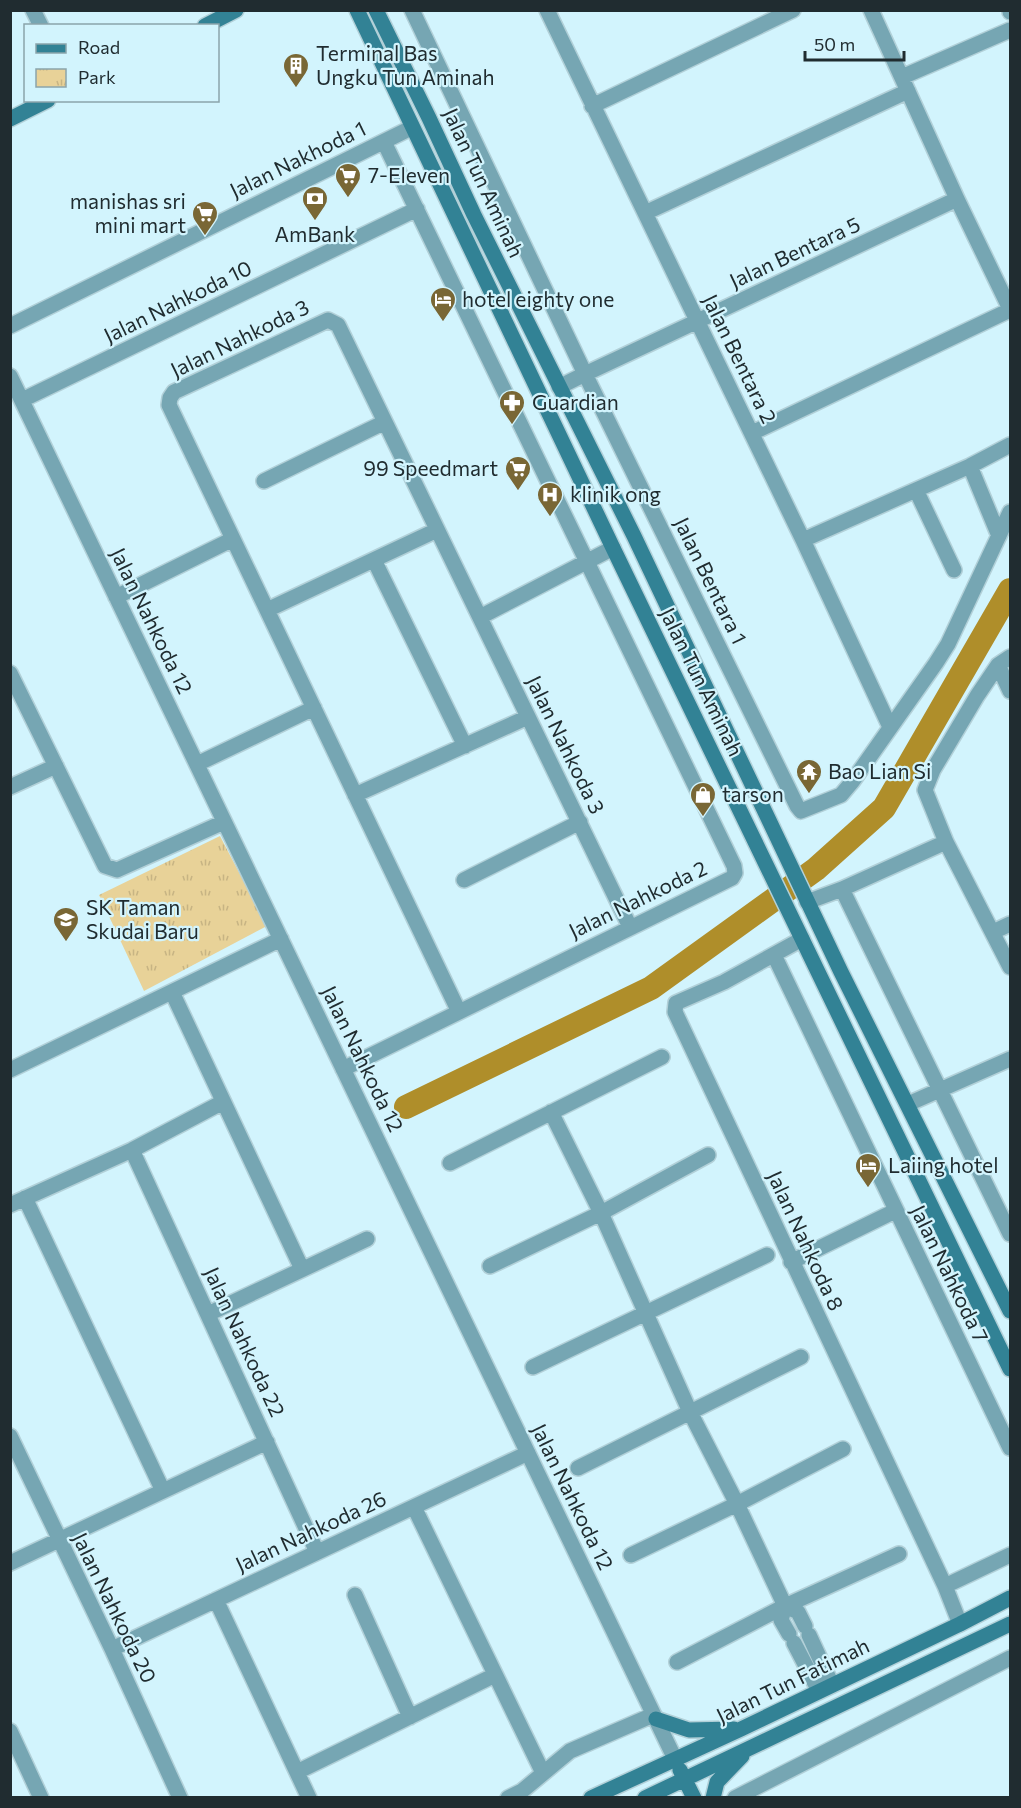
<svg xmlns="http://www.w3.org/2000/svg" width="1021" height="1808" viewBox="0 0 1021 1808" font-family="Commissioner,sans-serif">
  <defs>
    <pattern id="park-tufts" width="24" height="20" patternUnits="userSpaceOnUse" patternTransform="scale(1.5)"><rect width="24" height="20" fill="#e8d298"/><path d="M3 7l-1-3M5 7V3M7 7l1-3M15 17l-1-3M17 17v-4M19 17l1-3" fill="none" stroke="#c7b483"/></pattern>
  </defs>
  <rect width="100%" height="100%" fill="#d2f4fd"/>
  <path fill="url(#park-tufts)" d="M220 836 267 926 144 991 99 895Z"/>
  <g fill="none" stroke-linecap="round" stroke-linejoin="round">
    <path stroke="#af8e2a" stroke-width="24" d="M406 1107 651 988 816 869 884 808 1010 590"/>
    <defs>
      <path id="street" d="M33 10 41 26
        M412 10 585 374 957 199
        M547 10 803 540 890 727
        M871 10 957 199 1010 309
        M1010 10V12
        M902 77 1010 30
        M592 106 793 10
        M645 213 908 91
        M10 326 411 128
        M10 376 675 1759
        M559 387 585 374 797 806 801 811 841 795 852 782 936 663 948 644 1010 512
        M22 400 417 209
        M752 433 1010 310
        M970 466 999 536
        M264 481 385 422
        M916 490 954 570
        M803 540 970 466 1010 445
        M374 560 465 746
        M116 597 233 539
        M267 610 437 530
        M480 617 613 548
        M1010 657 998 665 977 696 933 770 925 790 946 842 1010 967
        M998 665 1010 691
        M10 673 105 866 117 870 224 822
        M197 764 314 708
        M10 787 56 766
        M355 795 528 717
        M464 880 580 822
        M842 889 1010 1234
        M807 902 842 889 946 842
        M993 932 1010 924
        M802 939 724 982 676 1003 675 1012 945 1586 960 1624
        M774 955 1010 1448
        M172 992 302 1269
        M459 1012 169 405 170 398 174 392 328 320 338 325 630 927
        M343 1069 732 878 735 873 734 866 384 142
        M10 1070 281 939
        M908 1104 1010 1059
        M551 1112 601 1213 690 1412 737 1504 785 1606 781 1620 789 1634
        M132 1150 317 1552
        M450 1163 662 1057
        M25 1198 163 1491
        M10 1205 132 1150 223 1102
        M791 1262 895 1211
        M490 1266 601 1213 708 1155
        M208 1314 367 1239
        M533 1367 767 1255
        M10 1436 112 1649 180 1798
        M578 1468 801 1357
        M414 1507 543 1773
        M631 1555 737 1504 843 1449
        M10 1563 267 1442
        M945 1586 1010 1555
        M355 1595 410 1717
        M216 1600 309 1798
        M785 1606 798 1612 805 1626
        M809 1635 832 1685
        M794 1643 819 1691
        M112 1649 528 1453
        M677 1662 785 1606 899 1554
        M10 1731 41 1798
        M297 1772 495 1675
        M508 1798 522 1791 570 1751 653 1715
        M735 1798 1010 1658"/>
      <path id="secondary" d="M357 10 613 548 1010 1369
        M376 10 429 118 474 215 634 536 841 972 1010 1311
        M205 26 236 10
        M10 119 48 100
        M656 1719 689 1730 734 1729
        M680 1770 694 1798
        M591 1798 741 1729 960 1624 1010 1598
        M645 1798 1010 1624
        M713 1798 717 1782 742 1756"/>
    </defs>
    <use href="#street" stroke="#b2d0d8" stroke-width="18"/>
    <use href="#secondary" stroke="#b2d0d8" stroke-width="18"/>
    <use href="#street" stroke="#76a6b3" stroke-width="15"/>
    <use href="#secondary" stroke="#328295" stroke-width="15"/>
  </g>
  <defs>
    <symbol id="building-pin" viewBox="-11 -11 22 30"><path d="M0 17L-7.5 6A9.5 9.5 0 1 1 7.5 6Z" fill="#796735" stroke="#d2f4fd"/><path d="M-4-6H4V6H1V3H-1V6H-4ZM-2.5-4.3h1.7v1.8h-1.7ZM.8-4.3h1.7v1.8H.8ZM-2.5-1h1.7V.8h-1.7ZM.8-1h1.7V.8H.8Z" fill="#fff"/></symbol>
    <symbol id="supermarket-pin" viewBox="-11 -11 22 30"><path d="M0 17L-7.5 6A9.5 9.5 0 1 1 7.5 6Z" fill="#796735" stroke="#d2f4fd"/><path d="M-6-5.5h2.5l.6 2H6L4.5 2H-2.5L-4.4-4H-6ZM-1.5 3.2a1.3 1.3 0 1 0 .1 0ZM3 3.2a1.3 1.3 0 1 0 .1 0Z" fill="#fff"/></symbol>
    <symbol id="bank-pin" viewBox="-11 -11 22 30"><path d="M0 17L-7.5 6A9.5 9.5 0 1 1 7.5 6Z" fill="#796735" stroke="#d2f4fd"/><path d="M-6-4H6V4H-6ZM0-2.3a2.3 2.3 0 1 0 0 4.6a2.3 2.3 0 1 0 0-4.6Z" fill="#fff"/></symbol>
    <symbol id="hotel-pin" viewBox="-11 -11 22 30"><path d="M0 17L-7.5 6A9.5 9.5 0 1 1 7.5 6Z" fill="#796735" stroke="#d2f4fd"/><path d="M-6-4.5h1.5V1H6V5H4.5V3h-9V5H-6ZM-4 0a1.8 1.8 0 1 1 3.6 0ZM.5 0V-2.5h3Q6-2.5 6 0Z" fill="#fff"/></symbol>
    <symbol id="pharmacy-pin" viewBox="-11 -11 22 30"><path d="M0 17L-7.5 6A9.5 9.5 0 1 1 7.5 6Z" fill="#796735" stroke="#d2f4fd"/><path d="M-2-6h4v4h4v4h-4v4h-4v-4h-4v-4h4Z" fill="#fff"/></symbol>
    <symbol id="hospital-pin" viewBox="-11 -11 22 30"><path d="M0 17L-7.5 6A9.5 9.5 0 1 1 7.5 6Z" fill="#796735" stroke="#d2f4fd"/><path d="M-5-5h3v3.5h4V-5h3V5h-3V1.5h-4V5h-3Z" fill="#fff"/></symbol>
    <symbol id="temple-pin" viewBox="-11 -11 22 30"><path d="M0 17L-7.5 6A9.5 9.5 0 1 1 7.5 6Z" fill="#796735" stroke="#d2f4fd"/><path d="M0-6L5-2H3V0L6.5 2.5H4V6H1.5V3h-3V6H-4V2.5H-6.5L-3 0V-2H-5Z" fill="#fff"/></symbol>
    <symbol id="shop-pin" viewBox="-11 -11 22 30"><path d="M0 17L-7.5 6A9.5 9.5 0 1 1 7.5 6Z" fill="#796735" stroke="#d2f4fd"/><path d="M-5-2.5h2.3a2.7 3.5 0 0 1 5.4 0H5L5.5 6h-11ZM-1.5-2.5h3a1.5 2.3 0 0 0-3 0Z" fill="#fff"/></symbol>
    <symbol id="school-pin" viewBox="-11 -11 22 30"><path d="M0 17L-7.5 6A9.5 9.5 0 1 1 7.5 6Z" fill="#796735" stroke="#d2f4fd"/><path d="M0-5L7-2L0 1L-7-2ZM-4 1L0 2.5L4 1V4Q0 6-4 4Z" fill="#fff"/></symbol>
  </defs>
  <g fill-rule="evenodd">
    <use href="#building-pin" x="281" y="51" width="30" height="40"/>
    <use href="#supermarket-pin" x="333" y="161" width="30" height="40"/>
    <use href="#bank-pin" x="300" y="184" width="30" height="40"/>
    <use href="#supermarket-pin" x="190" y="199" width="30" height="40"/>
    <use href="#hotel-pin" x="428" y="285" width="30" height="40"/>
    <use href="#pharmacy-pin" x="497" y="388" width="30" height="40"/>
    <use href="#supermarket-pin" x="503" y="454" width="30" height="40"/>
    <use href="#hospital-pin" x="535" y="480" width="30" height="40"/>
    <use href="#temple-pin" x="794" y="757" width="30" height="40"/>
    <use href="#shop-pin" x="688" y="780" width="30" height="40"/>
    <use href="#school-pin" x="51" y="905" width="30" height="40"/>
    <use href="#hotel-pin" x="853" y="1151" width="30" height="40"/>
  </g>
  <g text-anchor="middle" stroke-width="4.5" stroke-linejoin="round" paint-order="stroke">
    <g font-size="21" fill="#202c30" stroke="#d2f4fd" text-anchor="start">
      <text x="316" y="61">Terminal Bas<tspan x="316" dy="24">Ungku Tun Aminah</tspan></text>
      <text x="368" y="183">7-Eleven</text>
      <text x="186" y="209" text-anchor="end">manishas sri<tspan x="186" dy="24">mini mart</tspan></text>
      <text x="315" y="242" text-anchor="middle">AmBank</text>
      <text x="462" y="307">hotel eighty one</text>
      <text x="532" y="410">Guardian</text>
      <text x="498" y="476" text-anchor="end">99 Speedmart</text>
      <text x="570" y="502">klinik ong</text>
      <text x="828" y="779">Bao Lian Si</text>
      <text x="722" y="802">tarson</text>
      <text x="86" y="915">SK Taman<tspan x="86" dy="24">Skudai Baru</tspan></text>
      <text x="888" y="1173">Laiing hotel</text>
    </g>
    <g font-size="21" fill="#202c30" stroke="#d2f4fd">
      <text transform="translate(298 160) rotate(-26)" y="7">Jalan Nakhoda 1</text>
      <text transform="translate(483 183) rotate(65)" y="7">Jalan Tun Aminah</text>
      <text transform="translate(795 253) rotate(-25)" y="7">Jalan Bentara 5</text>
      <text transform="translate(178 302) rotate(-26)" y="7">Jalan Nahkoda 10</text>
      <text transform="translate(240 339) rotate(-26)" y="7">Jalan Nahkoda 3</text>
      <text transform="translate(739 359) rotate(64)" y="7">Jalan Bentara 2</text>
      <text transform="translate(710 581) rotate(64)" y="7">Jalan Bentara 1</text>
      <text transform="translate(151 621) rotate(64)" y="7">Jalan Nahkoda 12</text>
      <text transform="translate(701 682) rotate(64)" y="7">Jalan Tun Aminah</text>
      <text transform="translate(565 745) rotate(64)" y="7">Jalan Nahkoda 3</text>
      <text transform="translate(638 900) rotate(-26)" y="7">Jalan Nahkoda 2</text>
      <text transform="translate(362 1059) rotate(64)" y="7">Jalan Nahkoda 12</text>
      <text transform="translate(805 1241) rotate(65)" y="7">Jalan Nahkoda 8</text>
      <text transform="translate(949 1274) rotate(64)" y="7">Jalan Nahkoda 7</text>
      <text transform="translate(244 1342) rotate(65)" y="7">Jalan Nahkoda 22</text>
      <text transform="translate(572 1497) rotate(64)" y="7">Jalan Nahkoda 12</text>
      <text transform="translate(311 1532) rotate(-25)" y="7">Jalan Nahkoda 26</text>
      <text transform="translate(114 1608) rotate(64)" y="7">Jalan Nahkoda 20</text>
      <text transform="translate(793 1681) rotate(-26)" y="7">Jalan Tun Fatimah</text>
    </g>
  </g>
  <rect width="1021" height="1808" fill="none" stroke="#202c30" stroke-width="24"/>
  <rect x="24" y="24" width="195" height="78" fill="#d2f4fd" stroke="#8ba4ab" stroke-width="1.5"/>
  <rect x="36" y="44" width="30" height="9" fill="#328295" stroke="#8ba4ab" stroke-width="1.5"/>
  <text x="78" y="54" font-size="18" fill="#202c30">Road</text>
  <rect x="36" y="69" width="30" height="18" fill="url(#park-tufts)" stroke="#8ba4ab" stroke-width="1.5"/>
  <text x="78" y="84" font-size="18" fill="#202c30">Park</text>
  <path d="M805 51v9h99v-9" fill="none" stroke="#202c30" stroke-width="3"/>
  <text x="814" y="51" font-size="18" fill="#202c30" stroke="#d2f4fd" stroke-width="4.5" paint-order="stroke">50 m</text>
</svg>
